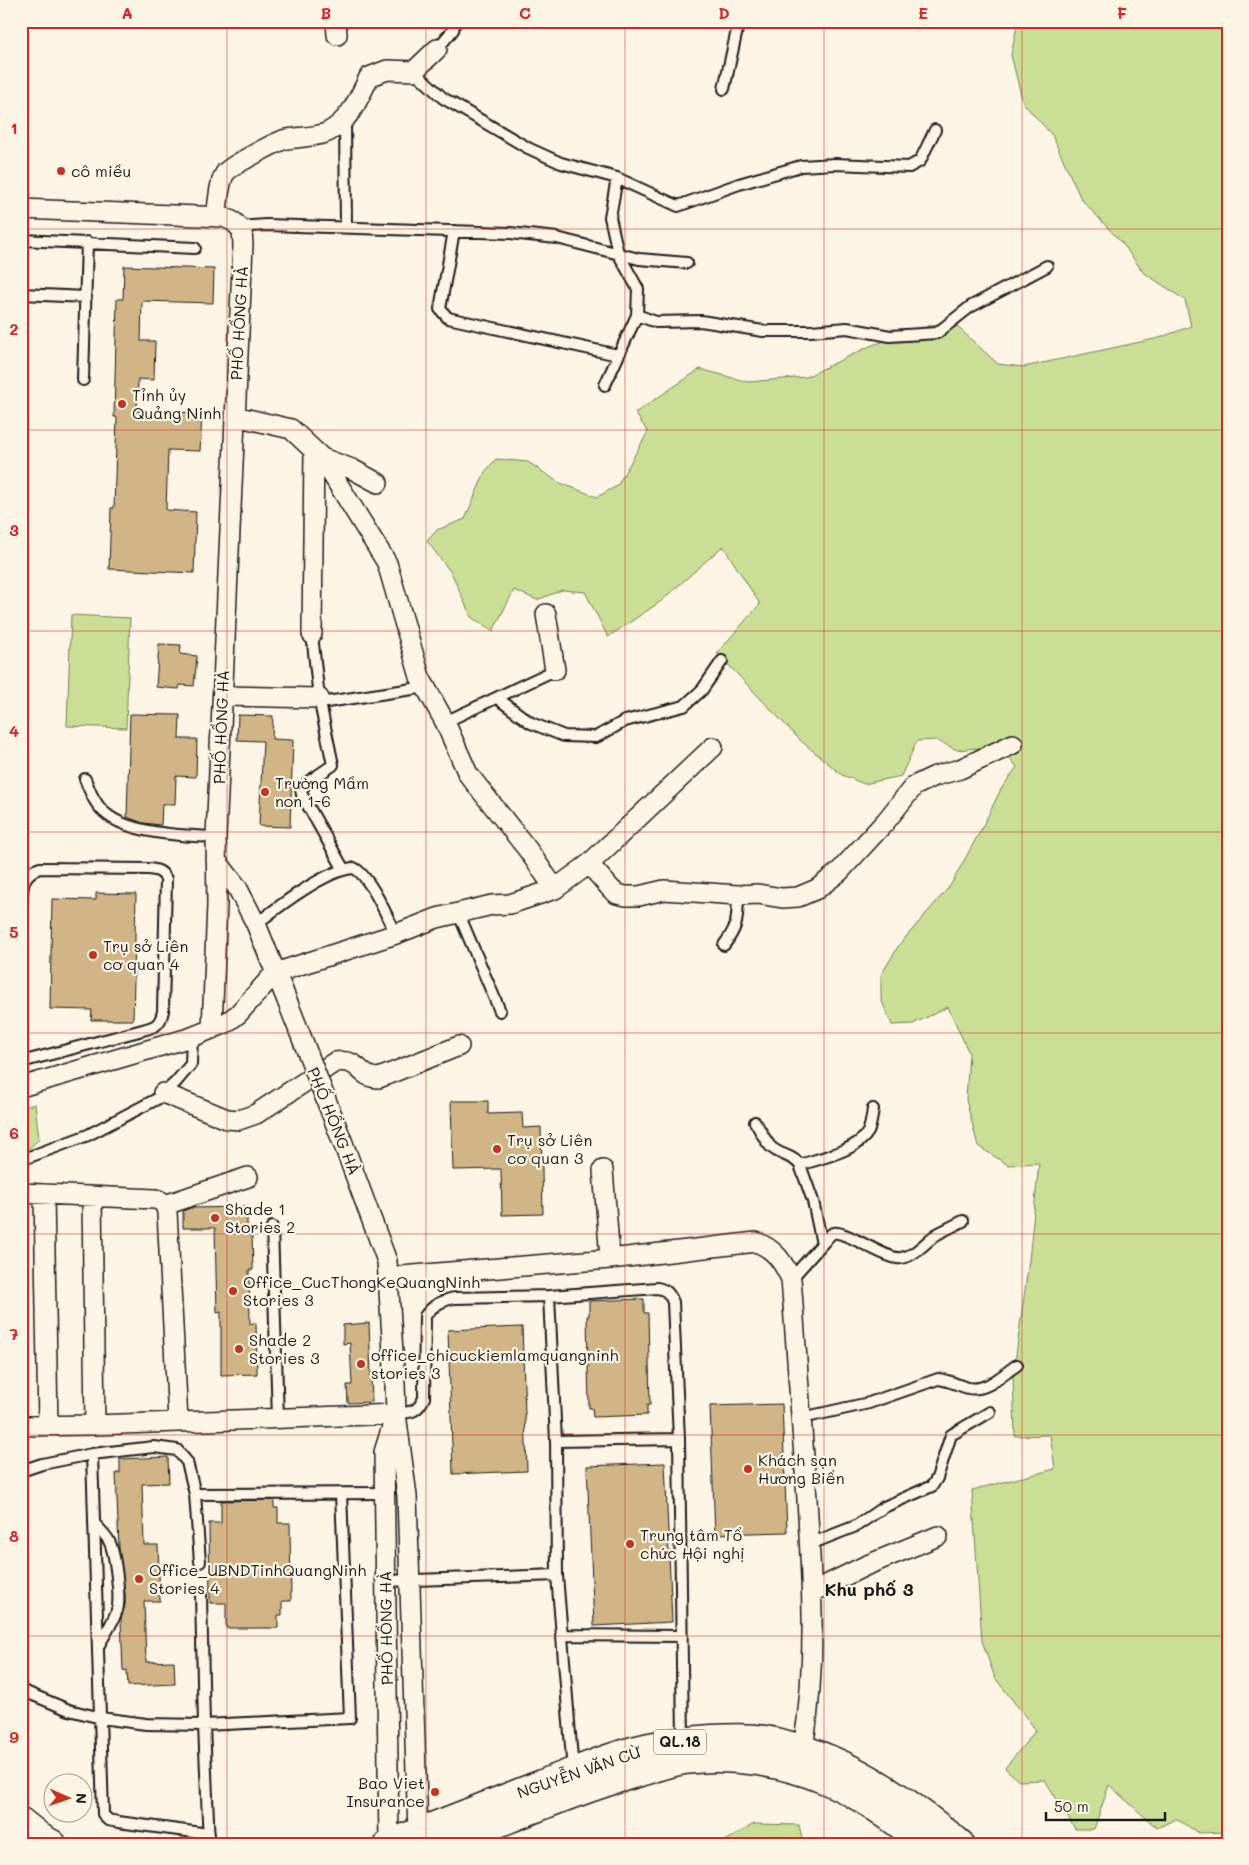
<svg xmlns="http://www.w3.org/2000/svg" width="1249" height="1865" viewBox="0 0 1249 1865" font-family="Mali,sans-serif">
  <rect width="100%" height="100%" fill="#fcf5e5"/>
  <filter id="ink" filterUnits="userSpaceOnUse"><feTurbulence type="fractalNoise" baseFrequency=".02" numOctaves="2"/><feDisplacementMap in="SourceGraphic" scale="10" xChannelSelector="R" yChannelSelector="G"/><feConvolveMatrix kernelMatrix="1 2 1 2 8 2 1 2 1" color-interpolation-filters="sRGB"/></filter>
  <g filter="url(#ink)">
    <path fill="#cadf95" stroke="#737e58" d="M1018 21H1228V1832L1199 1833 1176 1819 1157 1828 1109 1785 1094 1829H1075L1045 1780 1019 1781 1005 1768 1036 1730 995 1678 982 1641 972 1490 1055 1469 1050 1435 1015 1436 1013 1377 1029 1260 1039 1163 1008 1165 978 1146 966 1100 969 1053 948 1007 913 1024 892 1025 881 999V975L899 945 950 886 983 826 1001 789 1017 767 1000 746 957 750 936 740 917 741 901 776 864 784 842 775 800 740 717 653 760 604 723 546 660 602 608 637 585 592 562 590 537 600 514 590 493 631 471 617 452 574 427 541 437 530 465 519 485 472 496 459 528 462 558 482 597 497 617 486 648 432 635 413 700 369 748 382 806 377 870 346 932 325 951 321 998 364 1024 367 1159 338 1191 326 1185 300 1143 272 1122 243 1081 199 1052 135 1023 103 1011 55Z
      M71 615 130 618 126 728 67 726Z
      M35 1104 39 1139 21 1156V1108Z
      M754 1824 799 1825 803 1844H720Z"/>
    <path fill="#d1b586" stroke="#1c1c1c" d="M124 266 214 269 213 303 142 301 141 341H155L154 380 138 379 137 411 202 413 200 451 168 450 166 510 196 512 194 573 109 569 111 508H114L117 417H114L117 299H123Z
      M159 644 181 645 180 654 197 656 194 686 180 685 179 689 156 687Z
      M130 714 180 715 179 739H197L196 777 176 776 175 804H162L161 825 143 823 127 817Z
      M238 715 273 716 272 739 293 740 290 827 259 826 263 741 237 740Z
      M96 893 136 894 133 1020H91L92 1010 50 1009 52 899 96 900Z
      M451 1101H488V1114L522 1113 523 1128 541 1127 543 1214 502 1215 501 1169 453 1170Z
      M247 1207V1235H252L253 1270H249L250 1324 256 1323 257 1374 221 1375V1312L217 1313 215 1228H183V1211L190 1208Z
      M644 1299V1313H648L650 1405H647V1415L593 1417 592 1408H589L587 1316H589V1301Z
      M369 1323 372 1402 348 1403 347 1385H352L350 1343 343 1344V1325Z
      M522 1327 527 1471 453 1474 448 1330Z
      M782 1404 787 1532 715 1534 710 1406Z
      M168 1457 169 1483 142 1484 144 1545H158L160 1601H144L146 1662 174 1661 175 1684 128 1686 127 1670 123 1671 121 1619 125 1605V1595L119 1548 116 1473H120V1459Z
      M665 1463 672 1622 594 1626 587 1466Z
      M274 1500V1508H278V1523H290L291 1601H282V1615H278V1628H226V1603H210L209 1523H221V1501Z"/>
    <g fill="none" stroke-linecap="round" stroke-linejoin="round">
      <defs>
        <path id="service" d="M437 49 453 30 455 21
          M414 71 443 98 528 148 561 163 617 178 678 206 739 184 801 166 835 164 909 167 920 161 935 130
          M724 89 739 21
          M345 120 346 227
          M239 227 267 225 510 233 557 238 639 259 687 263
          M454 231 440 309 448 318 618 355
          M21 240 195 248
          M21 294 86 297
          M637 315 656 322 701 321 763 331H811L847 328 890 336 937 333 970 307 1047 266
          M83 380 87 242
          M605 385 637 315 638 289 618 253 610 217 617 178
          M312 634 319 698 333 765 308 782 301 789 302 795 344 870
          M497 698 531 723 564 736 596 737 625 721 684 706 702 690 722 661
          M320 703 426 687
          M445 722 555 670
          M85 779C90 791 94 803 104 812 127 834 185 836 216 837
          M21 910C23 891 19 874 40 868L149 869C157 870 162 871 166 879L163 1011C160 1027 153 1027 139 1031L25 1061 21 1060
          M458 912 500 1011
          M256 924C278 907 327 869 354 868 370 876 387 917 396 934
          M724 945C739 925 737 919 738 895
          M755 1122C760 1129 764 1139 770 1146 778 1155 793 1155 800 1165L813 1201 822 1244 791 1279
          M21 1160 88 1135 157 1099 176 1082 191 1064 192 1037
          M800 1165C820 1158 857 1151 868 1132 871 1125 872 1117 873 1109
          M272 1227 278 1419
          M822 1244C826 1240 829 1235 833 1233 845 1230 880 1256 897 1258 913 1260 926 1240 939 1233 947 1229 955 1225 963 1221
          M549 1296 556 1441 557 1575 573 1771
          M396 1414C411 1412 417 1413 424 1398L425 1316C433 1305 441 1301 454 1298L549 1296 657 1288C667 1290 669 1293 673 1302L679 1439 683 1739
          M802 1418 869 1403 938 1379C949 1380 957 1385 968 1388 986 1392 1002 1375 1017 1365
          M556 1441 679 1439
          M92 1454 103 1814 108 1820 118 1822 209 1834
          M21 1471 42 1464 92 1454 154 1447 177 1450 187 1462 195 1494 200 1562
          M195 1494 385 1493
          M94 1523C99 1529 105 1534 109 1541 115 1552 121 1598 117 1610 113 1623 105 1634 99 1645
          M810 1544 856 1526 884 1507 932 1486 937 1478 951 1435 990 1412
          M386 1581 557 1575
          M201 1595 204 1725 209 1844
          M561 1635 682 1636
          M21 1690 69 1710 101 1718 146 1724 204 1725 350 1718 341 1493"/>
        <path id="minor" d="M336 21 337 35
          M21 209 224 217 234 222 242 230 243 245 216 837 217 904 212 1029
          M216 217C218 206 219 180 226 172 231 166 279 140 287 139 298 137 319 137 328 132 350 121 359 98 369 77L387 70 414 71 437 49
          M235 416 291 429 322 458 387 563 420 677 445 722 468 774 528 850 555 889
          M322 458 352 469 378 483
          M546 614 555 670
          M312 634 314 451
          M223 696 319 698
          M216 860 237 887 256 924 288 1003
          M589 864 611 889 617 894 626 896H639L664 890 738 895 758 894 782 898 798 897 817 889 839 872 886 821 914 786 935 776 960 769 1013 744
          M21 1087 192 1037 226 1023 238 1014 275 973 396 934 437 918 492 905 510 904 555 889 589 864 713 747
          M163 1093 227 1119 239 1120 256 1114 335 1062C362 1058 357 1078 379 1078L459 1046
          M343 1143 387 1261 395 1383 396 1414 407 1496 418 1833 420 1843
          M603 1170 610 1259
          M21 1193 155 1199C163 1201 165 1204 167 1212L178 1421
          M44 1194 48 1425
          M92 1197 95 1425
          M165 1205 248 1177
          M389 1277 610 1259 756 1242C775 1249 783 1262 791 1279 797 1352 802 1425 807 1499 812 1584 817 1664 803 1749
          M21 1426 95 1425 396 1414
          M812 1592 865 1566 938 1536
          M389 1844 384 1452 394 1420"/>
        <path id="primary" d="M21 1822 41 1838 52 1844
          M389 1844C438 1825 488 1805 537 1786 569 1774 600 1760 633 1751 658 1744 686 1741 712 1739 729 1738 748 1737 765 1740 839 1753 902 1796 960 1844
          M444 1844C511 1819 576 1789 644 1771 657 1767 671 1762 685 1760 732 1754 783 1762 826 1780 862 1795 895 1820 925 1844"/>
      </defs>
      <use href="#service" stroke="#1c1c1c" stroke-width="14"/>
      <use href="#minor" stroke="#1c1c1c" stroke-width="22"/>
      <use href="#primary" stroke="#1c1c1c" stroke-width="31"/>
      <use href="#service" stroke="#fcf5e5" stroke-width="10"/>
      <use href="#minor" stroke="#fcf5e5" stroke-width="19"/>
      <use href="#primary" stroke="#fcf5e5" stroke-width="28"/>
      <defs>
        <path id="minor-bridge" d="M288 1003 343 1143"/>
      </defs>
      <use href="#minor-bridge" stroke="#1c1c1c" stroke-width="22" stroke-linecap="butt"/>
      <use href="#minor-bridge" stroke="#fcf5e5" stroke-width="19"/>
    </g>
  </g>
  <path fill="none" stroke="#d62828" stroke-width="1" stroke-opacity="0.55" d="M227 21V1844M426 21V1844M625 21V1844M824 21V1844M1022 21V1844M21 229H1228M21 430H1228M21 631H1228M21 832H1228M21 1033H1228M21 1234H1228M21 1435H1228M21 1636H1228"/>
  <g fill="#c8321e" stroke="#fcf5e5" stroke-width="2">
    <circle cx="61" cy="171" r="5"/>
    <circle cx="122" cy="404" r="5"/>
    <circle cx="265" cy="792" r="5"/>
    <circle cx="93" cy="955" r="5"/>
    <circle cx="497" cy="1149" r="5"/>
    <circle cx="215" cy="1218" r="5"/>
    <circle cx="233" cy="1291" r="5"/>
    <circle cx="239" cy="1349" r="5"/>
    <circle cx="361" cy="1364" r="5"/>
    <circle cx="748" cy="1469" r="5"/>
    <circle cx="630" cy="1544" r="5"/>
    <circle cx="139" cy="1579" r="5"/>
    <circle cx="435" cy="1792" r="5"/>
  </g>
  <g text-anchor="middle" stroke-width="4.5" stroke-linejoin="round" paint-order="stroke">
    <rect fill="#fcf5e5" stroke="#5f5d58" stroke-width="1" x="654" y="1729.5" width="52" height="25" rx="4"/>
    <g font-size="15" font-weight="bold" fill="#1c1c1c">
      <text x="680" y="1747">QL.18</text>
    </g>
    <g font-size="16" fill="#1c1c1c" stroke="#fcf5e5" text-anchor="start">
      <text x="71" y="177">cô miều</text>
      <text x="132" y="401">Tỉnh ủy<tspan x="132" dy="18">Quảng Ninh</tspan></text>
      <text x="275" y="789">Trường Mầm<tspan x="275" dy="18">non 1-6</tspan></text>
      <text x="103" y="952">Trụ sở Liên<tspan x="103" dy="18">cơ quan 4</tspan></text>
      <text x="507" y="1146">Trụ sở Liên<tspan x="507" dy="18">cơ quan 3</tspan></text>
      <text x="225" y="1215">Shade 1<tspan x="225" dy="18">Stories 2</tspan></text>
      <text x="243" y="1288">Office_CucThongKeQuangNinh<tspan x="243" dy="18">Stories 3</tspan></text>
      <text x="249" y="1346">Shade 2<tspan x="249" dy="18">Stories 3</tspan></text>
      <text x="371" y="1361">office_chicuckiemlamquangninh<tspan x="371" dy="18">stories 3</tspan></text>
      <text x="758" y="1466">Khách sạn<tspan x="758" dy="18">Hương Biển</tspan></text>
      <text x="640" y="1541">Trung tâm Tổ<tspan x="640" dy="18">chức Hội nghị</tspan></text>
      <text x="149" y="1576">Office_UBNDTinhQuangNinh<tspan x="149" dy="18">Stories 4</tspan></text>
      <text x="425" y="1789" text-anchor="end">Bao Viet<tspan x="425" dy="18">Insurance</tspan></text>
    </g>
    <g font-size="16" fill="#1c1c1c" stroke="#fcf5e5">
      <text transform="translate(239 323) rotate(-87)" y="6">PHỐ HỒNG HÀ</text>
      <text transform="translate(221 727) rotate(-88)" y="6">PHỐ HỒNG HÀ</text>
      <text transform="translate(334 1121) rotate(68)" y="6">PHỐ HỒNG HÀ</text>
      <text transform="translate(386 1628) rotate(-91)" y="6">PHỐ HỒNG HÀ</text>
      <text transform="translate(579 1772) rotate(-19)" y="6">NGUYỄN VĂN CỪ</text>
    </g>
    <g font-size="18" font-weight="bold" fill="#1c1c1c" stroke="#fcf5e5">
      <text x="869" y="1596">Khu phố 3</text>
    </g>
  </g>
  <rect width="1249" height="1865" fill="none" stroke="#fcf5e5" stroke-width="55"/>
  <g transform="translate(68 1798) rotate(92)"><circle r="24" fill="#fcf5e5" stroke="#a29e95"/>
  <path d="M0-4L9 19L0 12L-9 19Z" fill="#c8321e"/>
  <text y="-8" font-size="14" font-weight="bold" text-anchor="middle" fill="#1c1c1c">N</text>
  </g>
  <path d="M1046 1812v8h119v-8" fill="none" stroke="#1c1c1c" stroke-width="2.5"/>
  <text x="1054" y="1812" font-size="15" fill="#1c1c1c" stroke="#fcf5e5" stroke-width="4" paint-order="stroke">50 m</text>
  <rect x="28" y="28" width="1194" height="1810" fill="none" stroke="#d62828" stroke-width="2"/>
  <g font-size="16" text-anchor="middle" font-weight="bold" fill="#d62828">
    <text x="127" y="19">A</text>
    <text x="326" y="19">B</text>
    <text x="525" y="19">C</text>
    <text x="724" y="19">D</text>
    <text x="923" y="19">E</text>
    <text x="1122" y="19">F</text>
    <text x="14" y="134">1</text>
    <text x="14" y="335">2</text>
    <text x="14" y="536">3</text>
    <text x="14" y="737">4</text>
    <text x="14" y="938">5</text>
    <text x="14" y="1139">6</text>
    <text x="14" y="1340">7</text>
    <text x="14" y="1542">8</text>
    <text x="14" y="1743">9</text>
  </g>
</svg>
